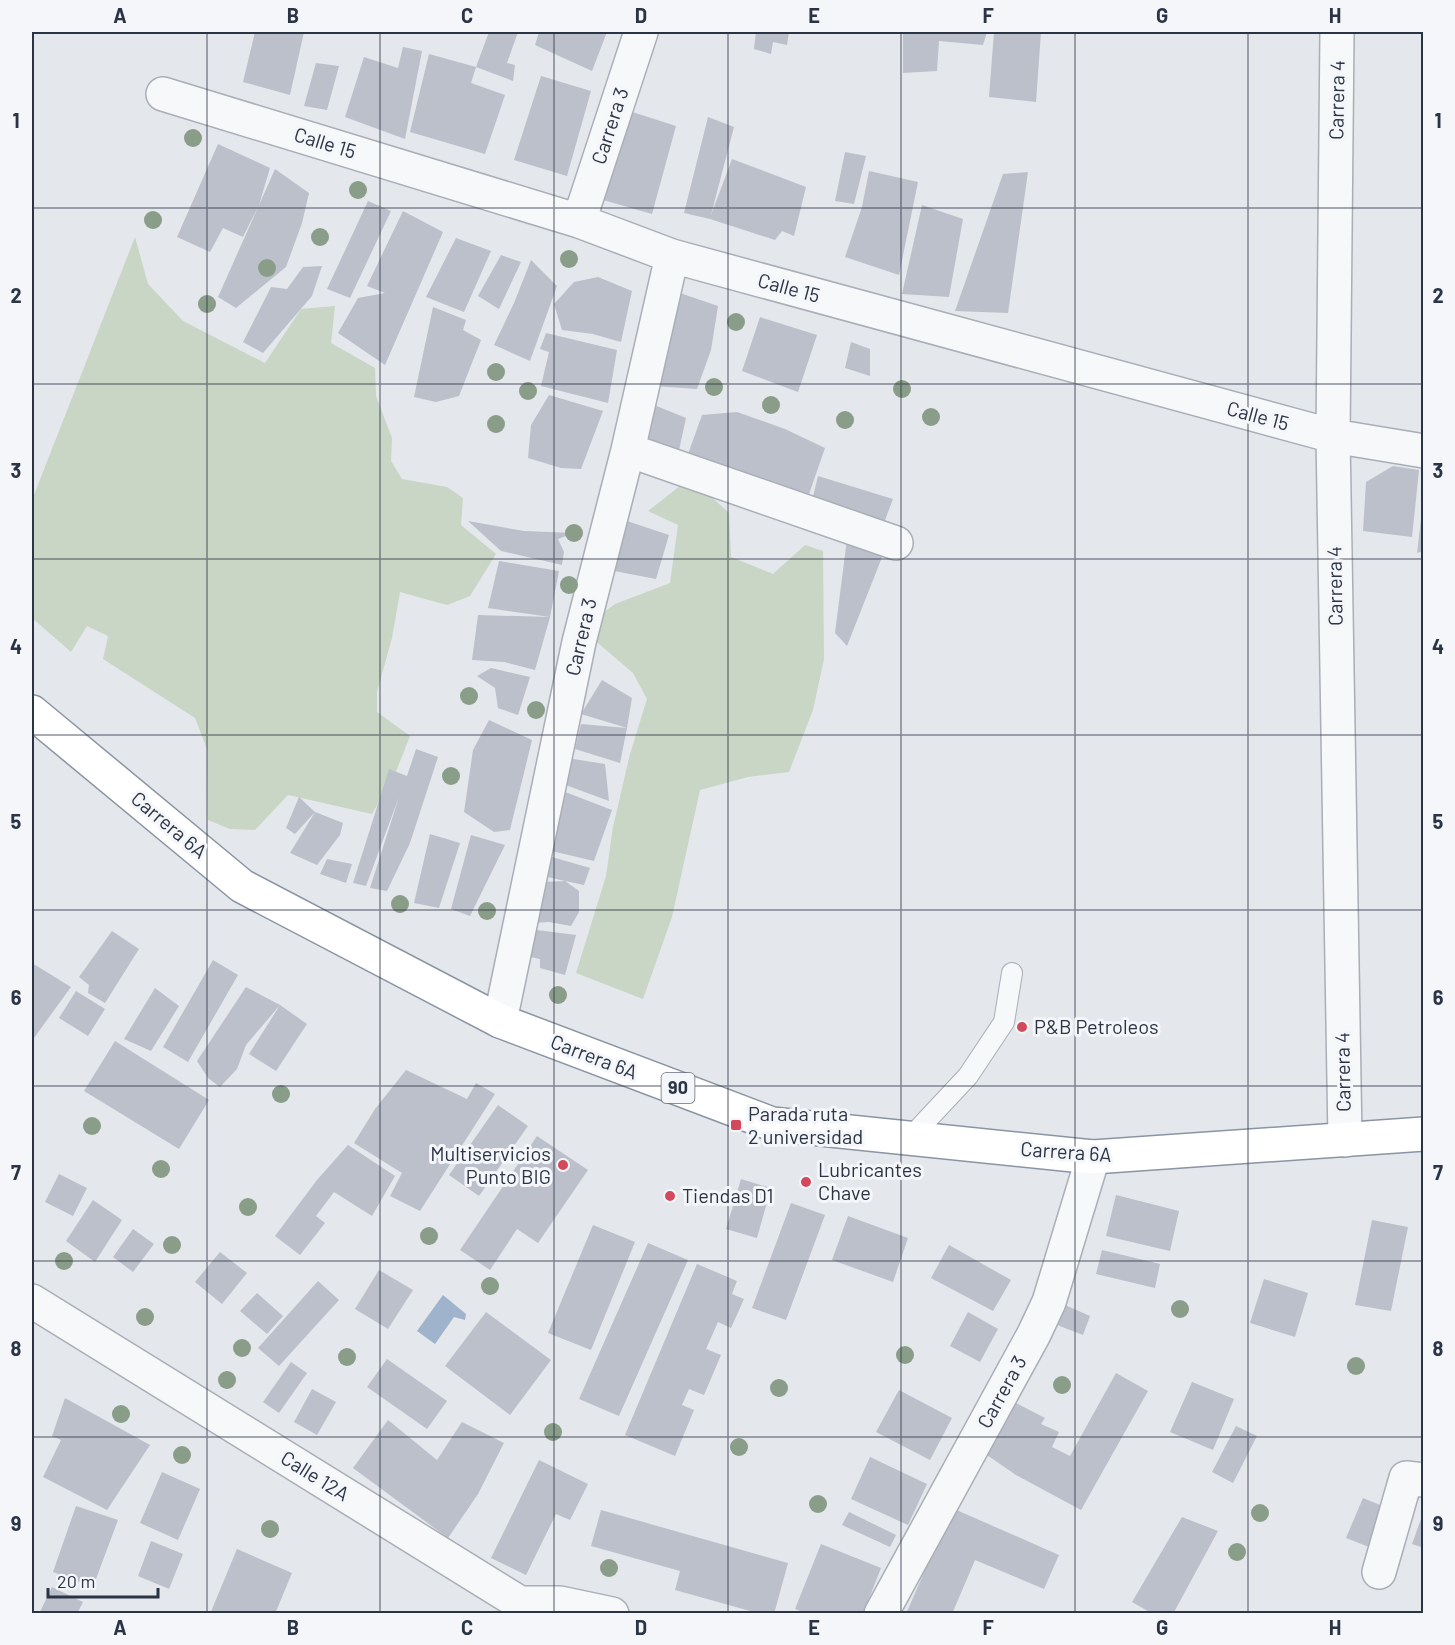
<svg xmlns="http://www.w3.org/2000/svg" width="1455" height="1645" viewBox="0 0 1455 1645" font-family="Barlow,sans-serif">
  <rect width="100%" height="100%" fill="#e4e7ec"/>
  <path fill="#c9d6c5" d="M135 237 148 284 183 321 265 363 301 309 335 306 331 343 375 368 376 396 392 438 391 461 402 479 447 487 463 498 461 525 496 554 470 596 447 605 400 592 392 638 377 692V712L410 736 395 774 372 814 288 795 255 830 230 829 208 820 207 749 195 718 103 659 108 636 87 626 71 652 32 618V500Z
    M680 486 707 493 729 513 731 557 773 574 805 545 823 551 824 659 813 710 789 772 748 777 700 790 672 917 643 999 576 973 606 876 613 827 630 754 647 699 633 673 592 638 600 615 615 604 670 583 678 525 648 511Z"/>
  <path fill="#9fb4cc" d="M443 1295 466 1314 465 1320 454 1317 435 1344 417 1331Z"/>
  <path fill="#bbc0ca" d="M255 32H304L290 95 243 82Z
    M489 32H518L507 63 515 65 513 81 476 67Z
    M539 32H607L592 71 535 45Z
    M756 32H789L787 45 773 42 771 54 754 49Z
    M903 32H987L983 45 939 41 937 71 903 73Z
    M994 32H1041L1036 102 989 97Z
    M403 47 422 51 405 139 345 117 364 57 398 68Z
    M429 54 476 67 471 83 505 95 485 154 410 132Z
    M316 63 339 66 327 110 304 106Z
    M541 76 591 91 567 176 514 160Z
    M623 109 676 126 652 214 603 200Z
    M708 117 734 127 711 215 732 159 806 187 794 236 782 231 775 240 710 219 684 213Z
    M218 144 270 168 259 205 243 237 223 228 210 252 177 237Z
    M845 152 866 156 854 204 835 201Z
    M275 169 309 193 302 223 286 267 236 308 218 297Z
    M869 171 918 182 899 275 845 257 862 207Z
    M1028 172 1008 313 955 311 1003 174Z
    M368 201 391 211 350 298 327 289Z
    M922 205 963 219 949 297 902 294Z
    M403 211 443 232 385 365 338 333 358 298 385 293 367 286Z
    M456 238 491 251 464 312 426 297Z
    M501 255 521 262 499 309 478 296Z
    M531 260 557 286 530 361 494 345 514 303Z
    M322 266 312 296 263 353 243 342 271 287 287 289 303 267Z
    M598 277 632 291 621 342 593 334 562 330 554 304 574 282Z
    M674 291 718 306 711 350 697 389 654 386Z
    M433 307 466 320 463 330 481 340 459 396 436 402 414 397Z
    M760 317 817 335 798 392 742 371Z
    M546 333 617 350 608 403 541 386 549 352 540 349Z
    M851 342 870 349V376L845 368Z
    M549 395 603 411 581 469 561 468 528 458 531 425Z
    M654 405 686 418 678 455 639 443Z
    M737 412 785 429 825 448 807 500 687 457 702 415Z
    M1393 466 1419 470 1412 537 1363 531 1366 482Z
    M818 476 893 499 882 528 811 505Z
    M1422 511 1424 551 1417 553Z
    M621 519 669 535 656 579 609 570Z
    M468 521 524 531 573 533 558 539 564 552 562 565 501 551Z
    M847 539 888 542 847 646 835 633Z
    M499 561 559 571 550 617 535 670 504 662 472 660 478 615 550 617 488 608Z
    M491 668 530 677 518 715 498 708 495 688 477 676Z
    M602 680 632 698 627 728 581 714Z
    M489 720 532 740 510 830 494 832 464 812 473 750Z
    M581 724 627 728 620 763 575 749Z
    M416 749 438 757 410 843 387 891 370 888 399 797 366 886 353 883 389 769 407 776Z
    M567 758 605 764 609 801 563 784Z
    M560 790 612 810 594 861 543 849Z
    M299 797 315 812 295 834 286 828Z
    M315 812 343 823 340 835 317 865 290 853Z
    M430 834 460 843 439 908 414 903Z
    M471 835 505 845 470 916 451 909Z
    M545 855 590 868 584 885 565 881 579 891V912L571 926 549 922 532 923 542 882 565 881 543 876Z
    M327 859 352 864 346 883 320 874Z
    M529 929 576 935 565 975 540 968V959L522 955Z
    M112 931 139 949 105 1003 88 993 89 985 79 977Z
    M213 960 238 975 188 1062 163 1047Z
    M32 963 71 987 34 1038 32 1037Z
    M246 987 280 1005 307 1024 276 1071 249 1054 280 1005 246 1045 237 1069 220 1087 208 1078 197 1061Z
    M155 988 179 1006 151 1051 124 1039Z
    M76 991 105 1009 88 1036 59 1018Z
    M115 1041 209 1100 179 1149 84 1091Z
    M406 1070 467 1099 476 1083 495 1094 420 1211 390 1196 402 1173 354 1143 375 1109Z
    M498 1105 528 1126 479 1196 449 1175Z
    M537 1136 588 1170 538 1243 517 1229 490 1270 460 1250Z
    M348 1145 395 1176 372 1216 334 1192 316 1216 325 1223 300 1255 275 1236 317 1180Z
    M59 1174 87 1188 73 1216 45 1202Z
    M741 1179 771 1188 757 1238 726 1229Z
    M1116 1195 1179 1211 1170 1251 1106 1236Z
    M93 1200 122 1220 95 1262 66 1241Z
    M791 1203 825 1215 786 1320 752 1308Z
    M848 1216 908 1238 893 1282 832 1260Z
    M1372 1220 1408 1227 1391 1311 1355 1305Z
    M593 1225 635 1242 591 1350 548 1333Z
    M133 1229 154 1244 133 1272 113 1257Z
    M648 1243 688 1260 619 1416 579 1399Z
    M949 1245 1011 1280 993 1311 931 1278Z
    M1102 1250 1160 1264 1155 1288 1096 1274Z
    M220 1252 247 1273 222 1304 195 1282Z
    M697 1264 737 1281 732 1294 744 1299 731 1328 718 1322 706 1349 721 1355 704 1395 689 1389 682 1405 694 1410 675 1456 625 1435Z
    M379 1270 413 1290 388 1329 355 1309Z
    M1264 1279 1308 1293 1295 1337 1250 1323Z
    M318 1281 339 1300 279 1366 258 1348Z
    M257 1293 283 1316 267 1334 240 1311Z
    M1065 1305 1090 1316 1083 1335 1057 1325Z
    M486 1312 551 1360 510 1415 445 1366Z
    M968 1312 998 1329 980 1362 950 1346Z
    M387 1359 447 1401 427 1429 367 1387Z
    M291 1362 307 1373 279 1413 263 1402Z
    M1116 1373 1148 1391 1081 1510 1016 1475 984 1453 1012 1401 1045 1418 1041 1424 1059 1432 1052 1447 1070 1456Z
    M1192 1382 1234 1399 1213 1450 1170 1432Z
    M312 1389 336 1402 317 1435 294 1422Z
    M899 1390 952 1418 930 1460 876 1432Z
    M65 1398 150 1445 107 1510 43 1477 61 1440 52 1436Z
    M388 1420 437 1460 462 1422 504 1443 478 1494 448 1538 353 1468Z
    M1236 1426 1257 1436 1233 1483 1212 1472Z
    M870 1457 927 1484 908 1525 851 1499Z
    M539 1460 588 1484 570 1520 556 1514 526 1575 491 1558Z
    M162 1472 200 1489 178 1540 140 1523Z
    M1363 1498 1385 1507 1369 1547 1346 1538Z
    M76 1506 118 1520 93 1587 53 1572Z
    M952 1508 1059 1555 1044 1589 975 1560 952 1614H906Z
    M601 1510 788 1563 774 1614H761L675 1590 680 1571 591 1546Z
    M849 1512 896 1535 890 1547 842 1525Z
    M1182 1517 1218 1531 1173 1614H1153L1132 1602Z
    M1421 1519 1424 1520V1548L1412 1544Z
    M151 1541 183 1554 169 1589 138 1576Z
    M821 1544 881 1568 863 1614H807L795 1609Z
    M237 1549 292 1573 275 1614H210Z
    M52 1587 83 1602 77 1614H39Z"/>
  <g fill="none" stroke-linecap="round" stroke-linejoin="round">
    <defs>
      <path id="lane" d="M910 1138 968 1076 1004 1022 1012 973"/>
      <path id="street" d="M1337 32 1333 436 1345 1140
        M163 94 579 221 672 256 1333 436 1424 451
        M579 221 641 32
        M628 450 896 543
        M500 1021 579 642 628 450 672 256
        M32 1301 520 1603H560L612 1614
        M1379 1572 1406 1478 1424 1480
        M881 1614 1034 1334 1049 1302 1093 1157"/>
      <path id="highway" d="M32 712 242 886 500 1021 772 1124 1093 1157 1424 1134"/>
    </defs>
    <use href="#lane" stroke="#a9aeb7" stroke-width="22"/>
    <use href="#street" stroke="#a9aeb7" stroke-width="36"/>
    <use href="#highway" stroke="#8b94a3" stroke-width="36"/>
    <use href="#lane" stroke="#f7f8fa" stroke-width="20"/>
    <use href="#street" stroke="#f7f8fa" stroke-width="33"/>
    <use href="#highway" stroke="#fff" stroke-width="33"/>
  </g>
  <g fill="#899d89">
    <circle cx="193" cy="138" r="9"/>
    <circle cx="358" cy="190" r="9"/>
    <circle cx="153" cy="220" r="9"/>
    <circle cx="320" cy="237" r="9"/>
    <circle cx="569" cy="259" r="9"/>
    <circle cx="267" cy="268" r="9"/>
    <circle cx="207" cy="304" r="9"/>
    <circle cx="736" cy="322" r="9"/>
    <circle cx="496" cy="372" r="9"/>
    <circle cx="714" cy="387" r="9"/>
    <circle cx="902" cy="389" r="9"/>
    <circle cx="528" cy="391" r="9"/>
    <circle cx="771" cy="405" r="9"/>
    <circle cx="931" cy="417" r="9"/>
    <circle cx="845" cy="420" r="9"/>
    <circle cx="496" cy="424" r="9"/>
    <circle cx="574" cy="533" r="9"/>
    <circle cx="569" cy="585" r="9"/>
    <circle cx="469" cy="696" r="9"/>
    <circle cx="536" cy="710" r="9"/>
    <circle cx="451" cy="776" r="9"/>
    <circle cx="400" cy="904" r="9"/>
    <circle cx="487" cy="911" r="9"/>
    <circle cx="558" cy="995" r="9"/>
    <circle cx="281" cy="1094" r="9"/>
    <circle cx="92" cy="1126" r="9"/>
    <circle cx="161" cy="1169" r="9"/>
    <circle cx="248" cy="1207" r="9"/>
    <circle cx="429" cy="1236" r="9"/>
    <circle cx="172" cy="1245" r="9"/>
    <circle cx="64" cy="1261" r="9"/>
    <circle cx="490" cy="1286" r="9"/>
    <circle cx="1180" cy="1309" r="9"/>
    <circle cx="145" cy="1317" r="9"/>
    <circle cx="242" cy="1348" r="9"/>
    <circle cx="905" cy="1355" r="9"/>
    <circle cx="347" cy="1357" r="9"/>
    <circle cx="1356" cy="1366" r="9"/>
    <circle cx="227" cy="1380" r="9"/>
    <circle cx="1062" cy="1385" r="9"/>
    <circle cx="779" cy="1388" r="9"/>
    <circle cx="121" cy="1414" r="9"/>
    <circle cx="553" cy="1432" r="9"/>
    <circle cx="739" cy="1447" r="9"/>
    <circle cx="182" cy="1455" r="9"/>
    <circle cx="818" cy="1504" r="9"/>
    <circle cx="1260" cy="1513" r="9"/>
    <circle cx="270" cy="1529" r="9"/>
    <circle cx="1237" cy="1552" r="9"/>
    <circle cx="609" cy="1568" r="9"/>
  </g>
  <path fill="none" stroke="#2b3445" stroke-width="1.5" stroke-opacity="0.55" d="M207 32V1614M380 32V1614M554 32V1614M728 32V1614M901 32V1614M1075 32V1614M1248 32V1614M32 208H1424M32 384H1424M32 559H1424M32 735H1424M32 910H1424M32 1086H1424M32 1261H1424M32 1437H1424"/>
  <g fill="#d1495b" stroke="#f4f6f9" stroke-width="2">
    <circle cx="1022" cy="1027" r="6"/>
    <rect x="730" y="1119" width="12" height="12" rx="3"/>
    <circle cx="563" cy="1165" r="6"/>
    <circle cx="806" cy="1182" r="6"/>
    <circle cx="670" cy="1196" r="6"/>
  </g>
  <g text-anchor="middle" stroke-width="6" stroke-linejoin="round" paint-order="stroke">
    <rect fill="#f4f6f9" stroke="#676e7b" stroke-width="1.5" x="661.5" y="1073" width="33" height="30" rx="4.5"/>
    <g font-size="18" font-weight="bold" fill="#2b3445">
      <text x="678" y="1094">90</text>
    </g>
    <g font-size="20" fill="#2b3445" stroke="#f4f6f9">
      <text transform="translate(1337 100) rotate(-89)" y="7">Carrera 4</text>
      <text transform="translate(610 126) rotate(-72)" y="7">Carrera 3</text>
      <text transform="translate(325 143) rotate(17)" y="7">Calle 15</text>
      <text transform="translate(789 288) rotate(15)" y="7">Calle 15</text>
      <text transform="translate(1258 416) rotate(15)" y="7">Calle 15</text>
      <text transform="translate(1335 586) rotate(-91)" y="7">Carrera 4</text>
      <text transform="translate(581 637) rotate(-77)" y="7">Carrera 3</text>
      <text transform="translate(169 825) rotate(40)" y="7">Carrera 6A</text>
      <text transform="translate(594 1057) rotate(21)" y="7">Carrera 6A</text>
      <text transform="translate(1343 1072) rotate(-91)" y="7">Carrera 4</text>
      <text transform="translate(1066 1152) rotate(4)" y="7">Carrera 6A</text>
      <text transform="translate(1002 1392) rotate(-61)" y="7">Carrera 3</text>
      <text transform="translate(315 1476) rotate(32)" y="7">Calle 12A</text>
    </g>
    <g font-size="20" fill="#2b3445" stroke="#f4f6f9" text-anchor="start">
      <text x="1034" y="1034">P&amp;B Petroleos</text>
      <text x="748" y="1121">Parada ruta<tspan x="748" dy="23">2 universidad</tspan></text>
      <text x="551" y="1161" text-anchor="end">Multiservicios<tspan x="551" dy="23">Punto BIG</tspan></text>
      <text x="818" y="1177">Lubricantes<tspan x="818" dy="23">Chave</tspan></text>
      <text x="682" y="1203">Tiendas D1</text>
    </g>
  </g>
  <rect width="1455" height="1645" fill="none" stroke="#f4f6f9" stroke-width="66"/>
  <path d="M48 1588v9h110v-9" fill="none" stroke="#2b3445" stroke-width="3"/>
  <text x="57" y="1588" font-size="18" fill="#2b3445" stroke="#f4f6f9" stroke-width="4.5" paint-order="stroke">20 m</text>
  <rect x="33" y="33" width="1389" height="1579" fill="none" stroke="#2b3445" stroke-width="2"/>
  <g font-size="20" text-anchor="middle" font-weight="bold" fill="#2b3445">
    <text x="120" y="23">A</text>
    <text x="293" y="23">B</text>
    <text x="467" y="23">C</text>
    <text x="641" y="23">D</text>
    <text x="814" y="23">E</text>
    <text x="988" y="23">F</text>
    <text x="1162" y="23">G</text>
    <text x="1335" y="23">H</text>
    <text x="16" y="128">1</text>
    <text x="1438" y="128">1</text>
    <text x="16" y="303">2</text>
    <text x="1438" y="303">2</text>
    <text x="16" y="478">3</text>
    <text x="1438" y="478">3</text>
    <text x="16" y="654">4</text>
    <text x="1438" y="654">4</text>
    <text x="16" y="829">5</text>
    <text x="1438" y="829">5</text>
    <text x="16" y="1005">6</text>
    <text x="1438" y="1005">6</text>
    <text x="16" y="1180">7</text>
    <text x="1438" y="1180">7</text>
    <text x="16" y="1356">8</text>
    <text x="1438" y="1356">8</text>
    <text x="16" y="1531">9</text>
    <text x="1438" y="1531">9</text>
    <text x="120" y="1635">A</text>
    <text x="293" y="1635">B</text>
    <text x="467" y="1635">C</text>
    <text x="641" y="1635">D</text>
    <text x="814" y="1635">E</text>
    <text x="988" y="1635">F</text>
    <text x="1162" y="1635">G</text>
    <text x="1335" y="1635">H</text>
  </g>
</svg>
